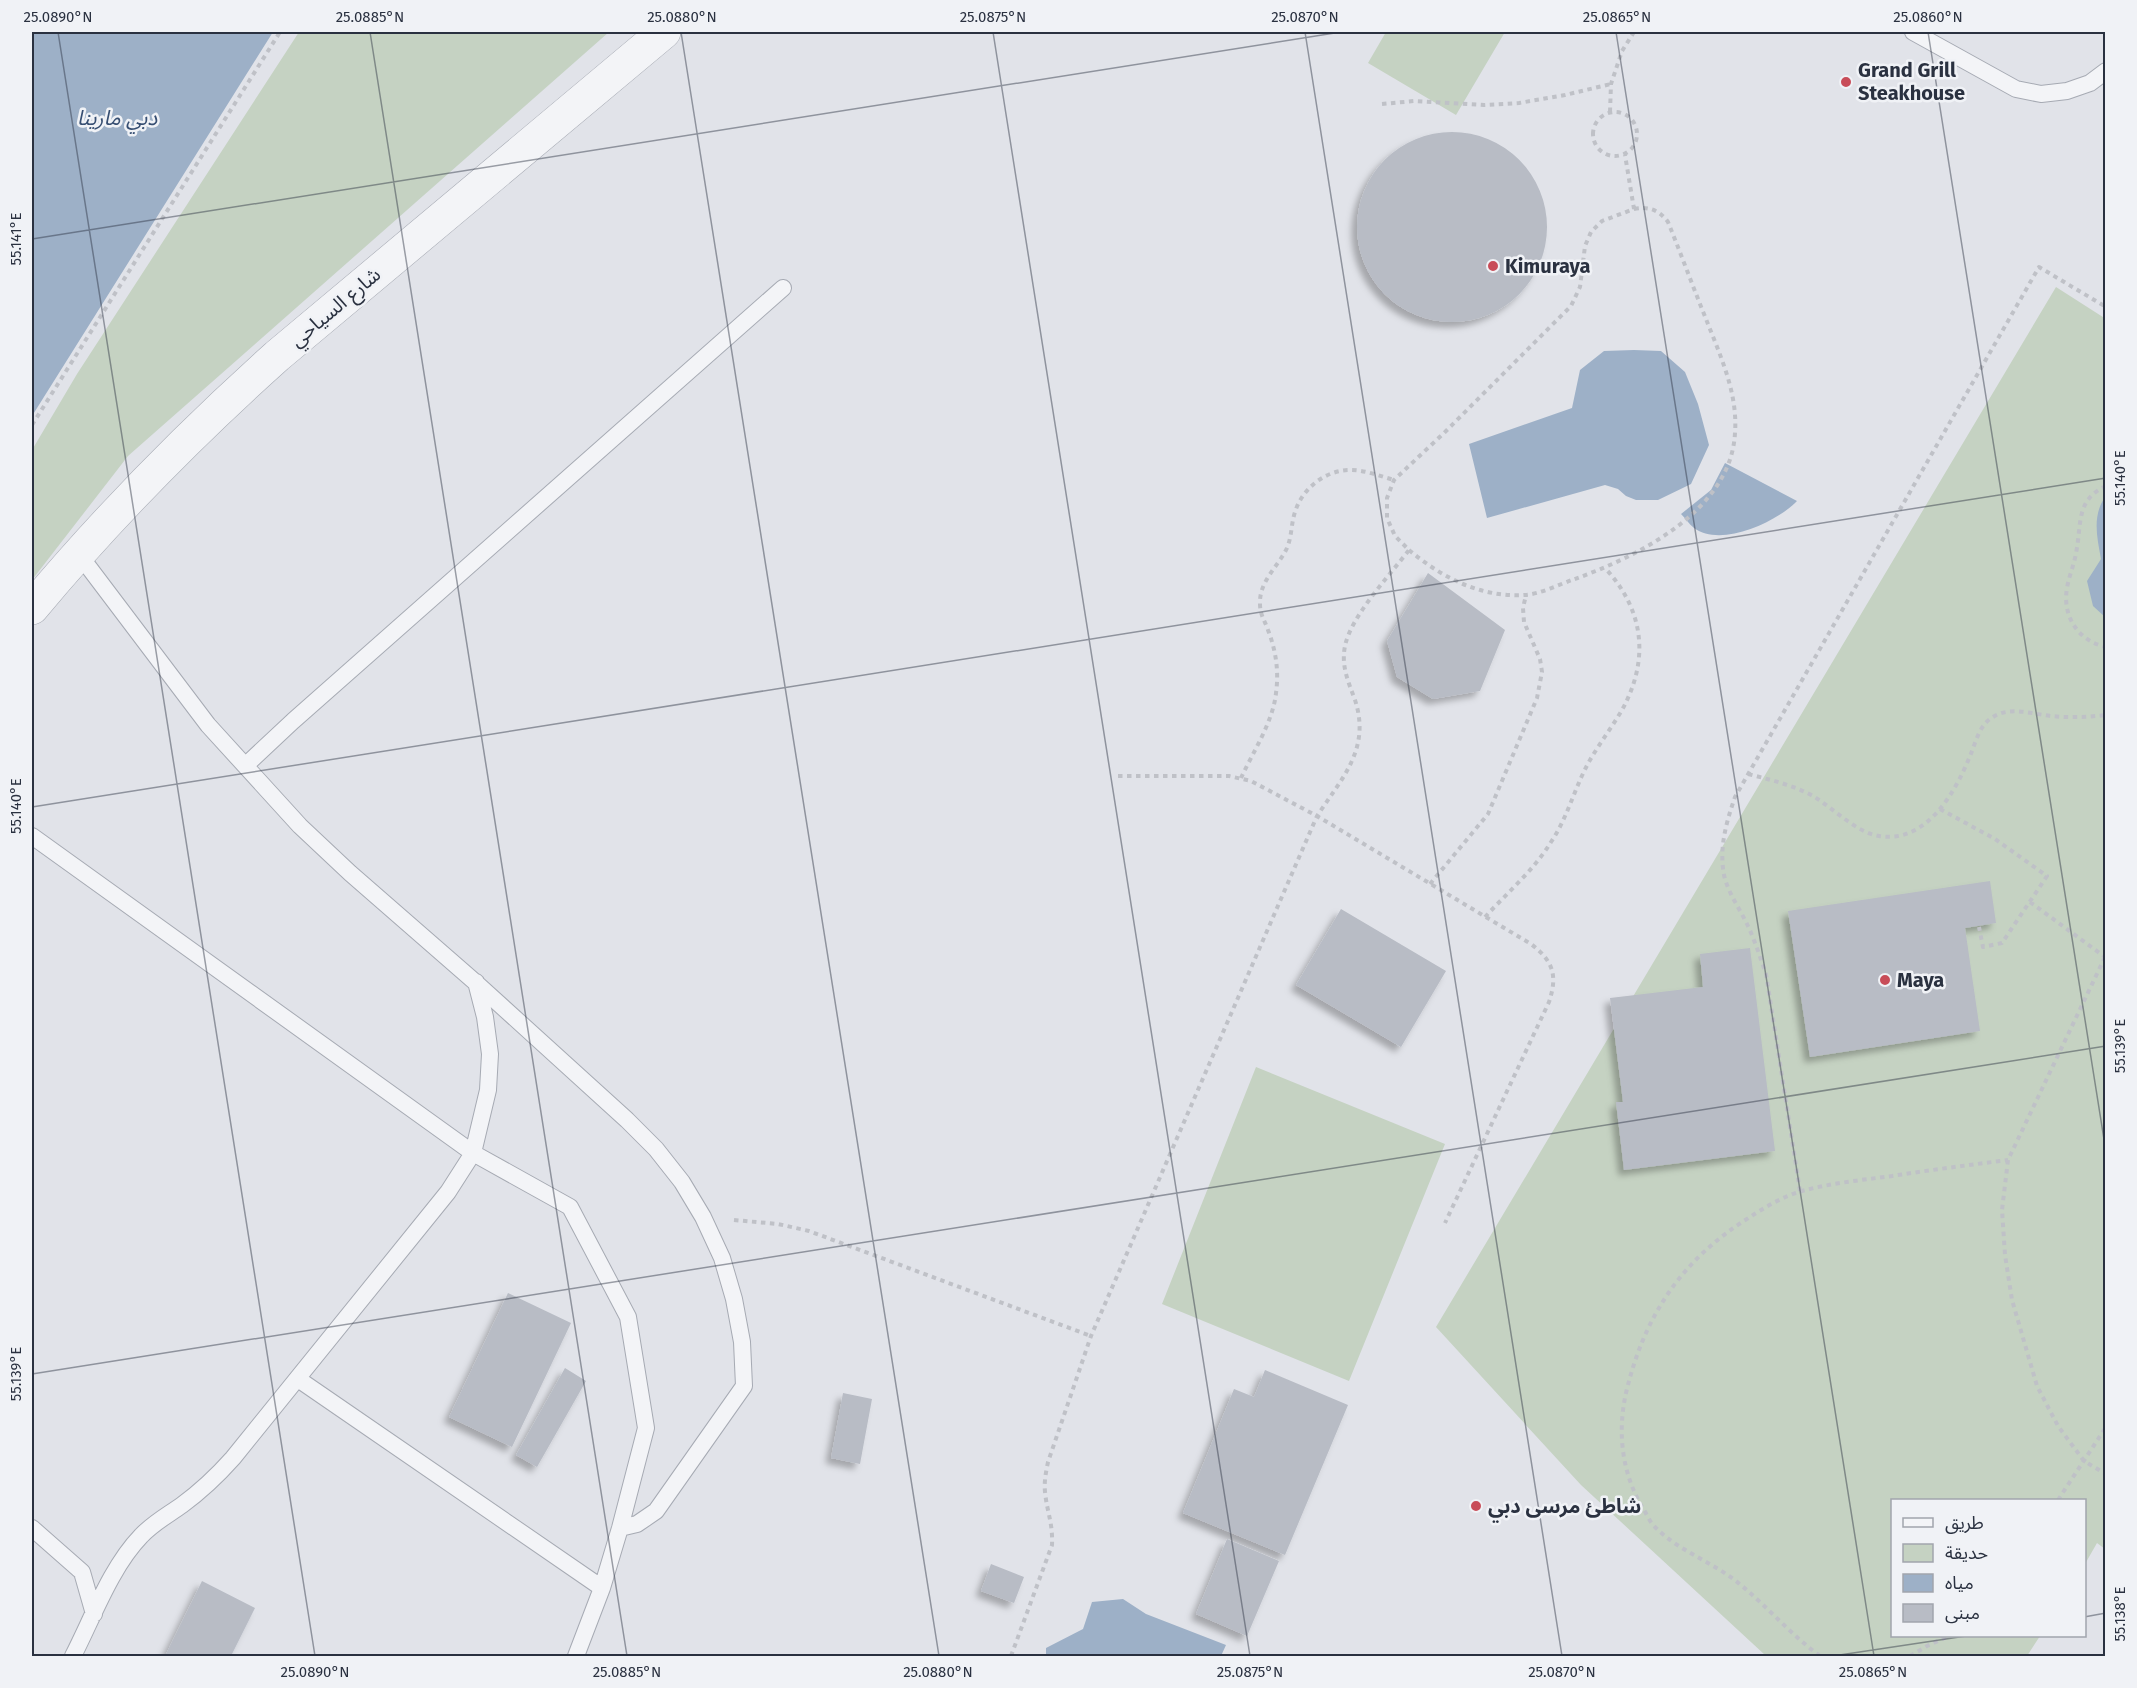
<svg xmlns="http://www.w3.org/2000/svg" width="2137" height="1688" viewBox="0 0 2137 1688" font-family="'Fira Sans','Noto Sans Arabic',sans-serif">
  <defs>
    <filter id="shadow"><feDropShadow dx="-5.5" dy="5.5" stdDeviation="3" flood-color="#0004"/></filter>
  </defs>
  <rect width="100%" height="100%" fill="#e1e3e9"/>
  <path fill="#c5d2c2" d="M299 32H609L128 456 32 580V450L77 374Z
    M1386 32H1505L1456 115 1368 63Z
    M2056 287 2106 319 2105 1549 2097 1543 2085 1564 2084 1500H1892V1636H2040L2027 1656H1769L1765 1655 1581 1485 1436 1327Z
    M1256 1067 1445 1144 1349 1381 1162 1304Z"/>
  <path fill="#9db0c7" d="M32 32H273L32 416Z
    M1634 350 1661 351 1685 372 1698 404 1709 445 1691 484 1658 500H1636L1626 496 1618 489 1605 485 1487 518 1469 444 1572 408 1580 370 1604 351Z
    M1725 463 1797 501C1777 522 1721 548 1694 528 1689 524 1685 518 1681 514L1711 490Z
    M2105 497V617L2093 606 2087 581 2101 559C2097 537 2092 516 2105 497Z
    M1123 1599 1146 1614 1226 1645 1221 1656H1046V1648L1083 1629 1092 1602Z"/>
  <path fill="#b8bcc5" filter="url(#shadow)" d="M1357 227a95 95 0 1 1 190 0a95 95 0 1 1-190 0Z
    M1428 573 1505 630 1480 691 1433 699 1397 677 1387 641Z
    M1990 881 1996 923 1965 928 1980 1031 1810 1057 1788 911Z
    M1341 909 1446 971 1401 1047 1296 985Z
    M1750 948 1775 1151 1624 1170 1616 1102H1623L1610 998 1703 987 1700 954Z
    M508 1293 571 1323 512 1447 449 1417Z
    M565 1368 586 1381 537 1467 516 1455Z
    M1265 1370 1348 1405 1285 1555 1183 1513 1234 1389 1254 1397Z
    M843 1393 872 1399 860 1464 831 1458Z
    M1227 1539 1279 1561 1247 1636 1196 1614Z
    M991 1564 1024 1577 1014 1603 981 1591Z
    M202 1581 255 1608 231 1656H165Z"/>
  <g fill="none" stroke-linecap="round" stroke-linejoin="round">
    <defs>
      <path id="lane" d="M1913 32 2016 89 2041 94 2067 91 2090 83 2106 71
        M78 553 208 725 300 826 350 873 475 982 627 1120 656 1149 682 1182 703 1217 722 1258 734 1299 742 1342 744 1386 656 1511 637 1524 620 1528
        M246 765 293 721 783 288
        M32 836 473 1153 570 1207 628 1317 646 1428 620 1528 602 1588
        M298 1379 602 1588 576 1656
        M32 1528 82 1572 94 1614
        M73 1656C93 1617 111 1567 141 1536 153 1523 168 1515 182 1505 201 1491 217 1476 233 1458L448 1192 473 1153 488 1090 490 1054 485 1017 476 982"/>
      <path id="street" d="M32 608C107 518 189 435 277 356L664 32"/>
    </defs>
    <use href="#lane" stroke="#a6aab3" stroke-width="18"/>
    <use href="#street" stroke="#a6aab3" stroke-width="34"/>
    <path stroke="#bfc1c7" stroke-width="4" stroke-dasharray="4.5 4.5" stroke-linecap="butt" d="M1382 104 1414 101 1484 105 1519 103 1565 95 1611 84
      M1593 134a22 22 0 1 1 44 0a22 22 0 1 1-44 0Z
      M1610 112 1611 84 1622 51 1634 32
      M32 425 280 32
      M2106 486C2075 500 2082 525 2076 553 2074 565 2069 576 2067 588 2062 616 2078 641 2106 647
      M1409 550C1441 577 1481 598 1525 595 1540 594 1558 585 1572 580 1637 557 1731 511 1735 433 1738 393 1720 355 1706 319 1693 287 1681 254 1668 222 1659 210 1649 206 1634 209
      M1748 774C1771 780 1793 785 1813 796 1833 808 1857 833 1879 836 1926 844 1955 793 1970 756 1976 742 1979 725 1993 717 2010 706 2032 714 2051 716 2069 718 2088 717 2106 715
      M1118 776H1229L1251 781 1317 816 1531 944C1553 961 1558 975 1549 1002L1445 1223
      M1241 778C1253 752 1273 722 1276 693 1279 671 1276 651 1268 630 1265 621 1260 615 1260 604 1259 581 1278 567 1287 548 1292 536 1291 524 1295 512 1302 489 1325 470 1350 470 1365 470 1380 476 1394 480
      M1940 809 1995 839 2047 876 2002 943 1983 947 1979 927
      M1430 884 1488 814 1537 698 1542 672 1540 659 1524 622 1523 608 1526 595
      M2030 902 2105 957
      M1485 917C1507 893 1534 870 1551 842 1568 817 1575 786 1590 760 1600 743 1612 727 1622 710 1650 659 1644 610 1605 568
      M2105 957 2008 1160 2002 1210 2005 1255 2012 1300 2037 1386 2058 1426 2084 1461 2106 1474
      M1800 1191 1766 974C1760 957 1755 941 1748 926 1740 909 1728 893 1724 875 1719 848 1726 823 1735 797L2039 267 2106 307
      M734 1220 778 1224 809 1231 1091 1336
      M2058 1500 2106 1427
      M1011 1656 1052 1545C1053 1523 1047 1512 1045 1492 1044 1481 1046 1472 1048 1462L1091 1336 1317 816C1342 778 1371 749 1355 700 1348 681 1341 666 1345 646 1351 616 1390 575 1409 550L1395 536 1387 518V498L1394 480 1445 432 1571 306 1580 287 1585 246 1591 232 1602 221 1634 209 1625 155
      M1820 1656C1790 1634 1766 1605 1736 1581 1710 1561 1677 1550 1654 1526 1650 1522 1647 1515 1644 1510 1622 1475 1617 1433 1626 1393 1644 1316 1682 1259 1750 1217 1765 1207 1784 1196 1802 1191 1831 1183 1862 1180 1892 1176 1930 1170 1969 1165 2008 1160
      M1910 1656 1927 1646 1949 1636"/>
    <use href="#lane" stroke="#f3f4f7" stroke-width="16"/>
    <use href="#street" stroke="#f3f4f7" stroke-width="33"/>
  </g>
  <path fill="none" stroke="#2a3140" stroke-width="1.5" stroke-opacity="0.45" d="M58 32 315 1656M370 32 627 1656M681 32 939 1656M993 32 1250 1656M1305 32 1562 1656M1616 32 1874 1656M1928 32 2106 1152M32 239 1341 32M32 807 2106 478M32 1374 2106 1046M2084 1617 2106 1613M1833 1656 1966 1636"/>
  <g fill="#c84c58" stroke="#f0f2f6" stroke-width="2">
    <circle cx="1846" cy="82" r="6"/>
    <circle cx="1493" cy="266" r="6"/>
    <circle cx="1885" cy="980" r="6"/>
    <circle cx="1476" cy="1506" r="6"/>
  </g>
  <g text-anchor="middle" stroke-width="5" stroke-linejoin="round" paint-order="stroke">
    <g font-size="20" font-weight="bold" fill="#2a3140" stroke="#f0f2f6" text-anchor="start">
      <text x="1858" y="77">Grand Grill<tspan x="1858" dy="23">Steakhouse</tspan></text>
      <text x="1505" y="273">Kimuraya</text>
      <text x="1897" y="987">Maya</text>
      <text x="1488" y="1513">شاطئ مرسى دبي</text>
    </g>
    <g font-size="20" fill="#2a3140" stroke="#f0f2f6">
      <text transform="translate(335 307) rotate(-40)" y="7">شارع السياحي</text>
    </g>
    <g font-size="21" font-style="italic" fill="#364e72" stroke="#f0f2f6">
      <text x="117" y="125">دبي مارينا</text>
    </g>
  </g>
  <rect width="2137" height="1688" fill="none" stroke="#f0f2f6" stroke-width="66"/>
  <rect x="1891" y="1499" width="195" height="138" fill="#f0f2f6" stroke="#a1a5ad" stroke-width="1.5"/>
  <rect x="1903" y="1518" width="30" height="9" fill="#f3f4f7" stroke="#a1a5ad" stroke-width="1.5"/>
  <text x="1945" y="1529" font-size="18" fill="#2a3140">طريق</text>
  <rect x="1903" y="1544" width="30" height="18" fill="#c5d2c2" stroke="#a1a5ad" stroke-width="1.5"/>
  <text x="1945" y="1559" font-size="18" fill="#2a3140">حديقة</text>
  <rect x="1903" y="1574" width="30" height="18" fill="#9db0c7" stroke="#a1a5ad" stroke-width="1.5"/>
  <text x="1945" y="1589" font-size="18" fill="#2a3140">مياه</text>
  <rect x="1903" y="1604" width="30" height="18" fill="#b8bcc5" stroke="#a1a5ad" stroke-width="1.5"/>
  <text x="1945" y="1619" font-size="18" fill="#2a3140">مبنى</text>
  <rect x="33" y="33" width="2071" height="1622" fill="none" stroke="#2a3140" stroke-width="2"/>
  <g font-size="15" text-anchor="middle" fill="#2a3140">
    <text x="58" y="22">25.0890°N</text>
    <text x="370" y="22">25.0885°N</text>
    <text x="682" y="22">25.0880°N</text>
    <text x="993" y="22">25.0875°N</text>
    <text x="1305" y="22">25.0870°N</text>
    <text x="1617" y="22">25.0865°N</text>
    <text x="1928" y="22">25.0860°N</text>
    <text transform="translate(16 239) rotate(-90)" y="5">55.141°E</text>
    <text transform="translate(2120 478) rotate(-90)" y="5">55.140°E</text>
    <text transform="translate(16 806) rotate(-90)" y="5">55.140°E</text>
    <text transform="translate(2120 1046) rotate(-90)" y="5">55.139°E</text>
    <text transform="translate(16 1374) rotate(-90)" y="5">55.139°E</text>
    <text transform="translate(2120 1614) rotate(-90)" y="5">55.138°E</text>
    <text x="315" y="1677">25.0890°N</text>
    <text x="627" y="1677">25.0885°N</text>
    <text x="938" y="1677">25.0880°N</text>
    <text x="1250" y="1677">25.0875°N</text>
    <text x="1562" y="1677">25.0870°N</text>
    <text x="1873" y="1677">25.0865°N</text>
  </g>
</svg>
